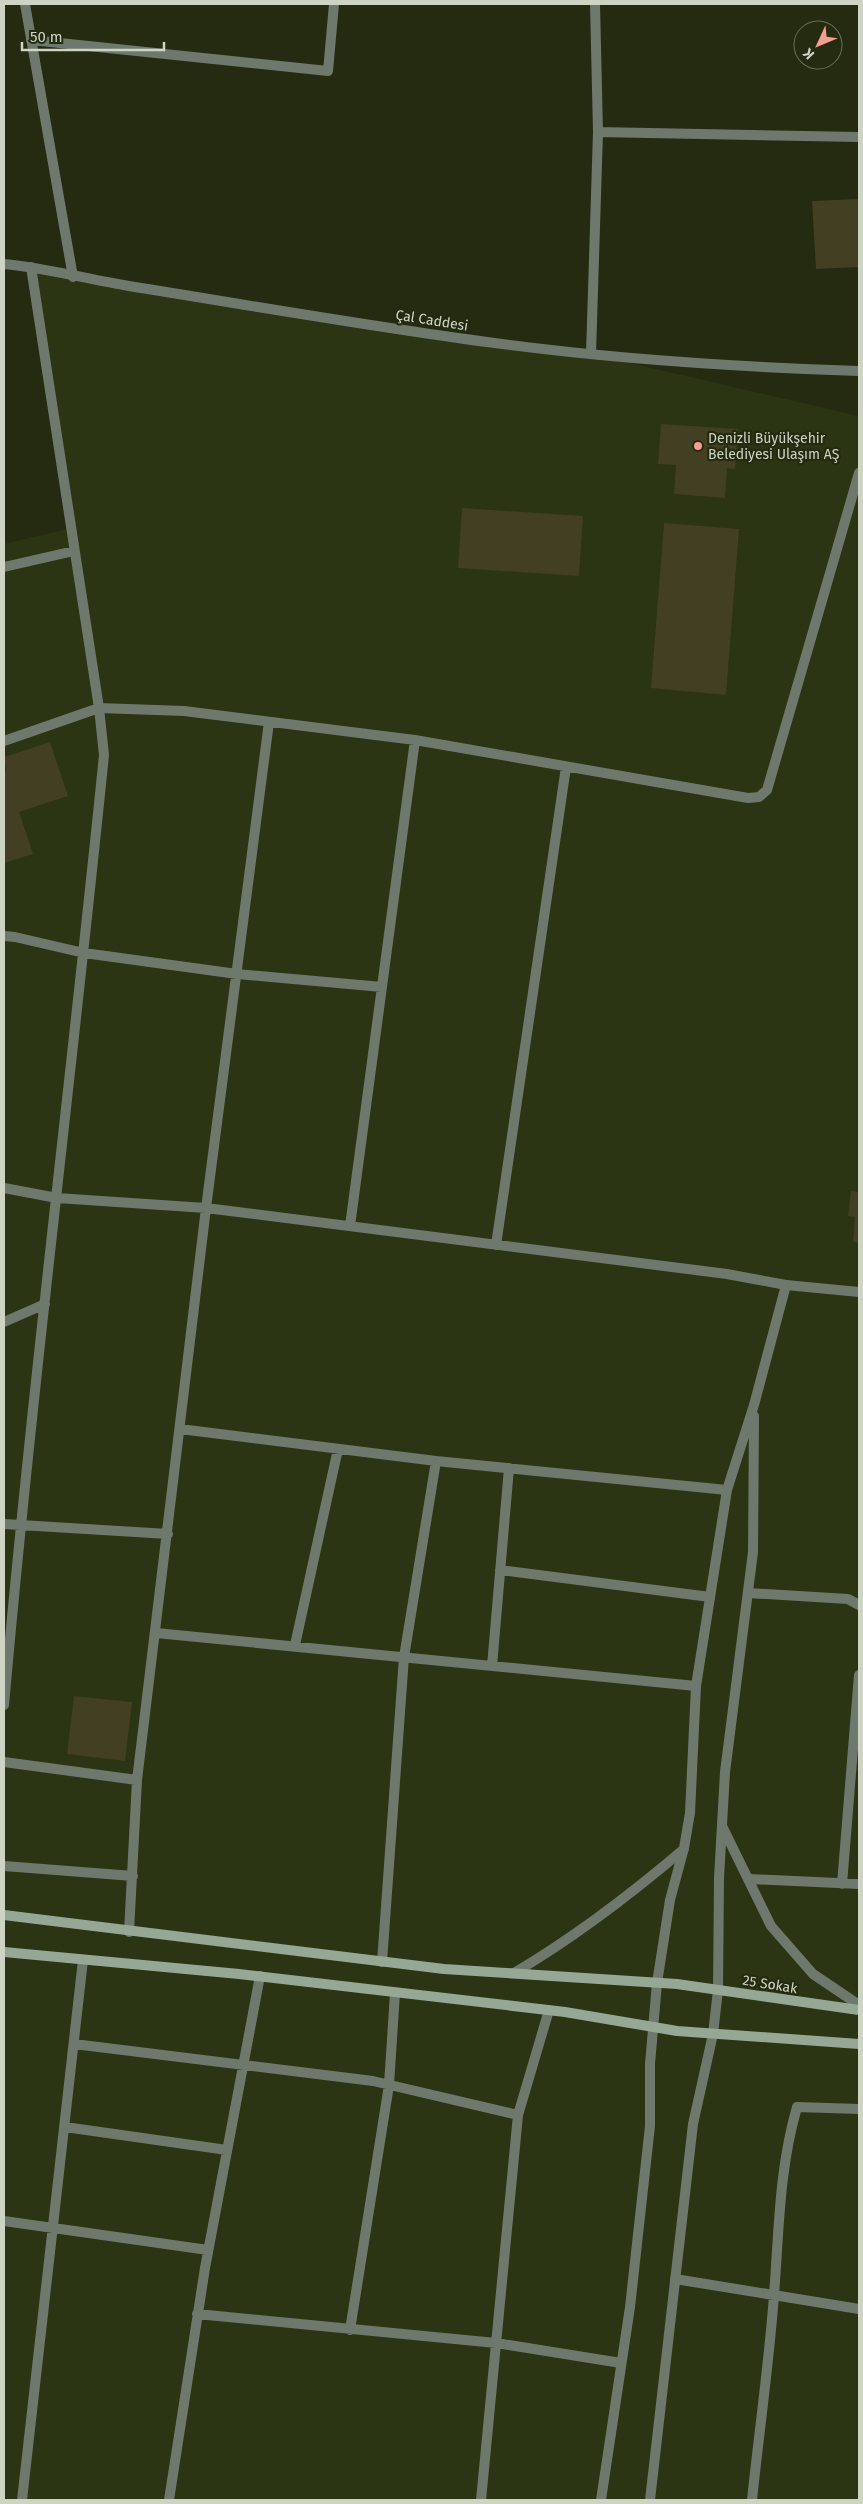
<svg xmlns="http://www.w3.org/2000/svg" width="863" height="2504" viewBox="0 0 863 2504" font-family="'Fira Sans',sans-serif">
  <rect width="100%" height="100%" fill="#242b10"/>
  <path fill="#2b3413" d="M31 267 73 277 591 354 859 416V2500H4V544L71 528Z"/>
  <path fill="#423f22" d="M859 199V267L816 269 812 201Z
    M661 424 738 429 735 469 727 468 725 498 674 494 676 465 658 464Z
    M462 508 583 516 579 576 458 568Z
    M664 523 739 529 726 695 651 688Z
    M50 742 68 796 19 812 33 854 4 863V772L6 771 4 757Z
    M851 1191 859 1192V1243L853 1242 855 1217 848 1216Z
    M74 1696 132 1702 125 1761 67 1754Z"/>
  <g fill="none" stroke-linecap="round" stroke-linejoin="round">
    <path stroke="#6f786d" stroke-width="10" d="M25 4 73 277
      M31 40 328 71 334 4
      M598 132 859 137
      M591 354 598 132 595 4
      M4 567 74 551
      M4 741 99 708 184 711 415 740 748 798 759 797 767 790 859 473
      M4 936 15 937 84 953 237 974 382 987
      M4 1188 57 1198 206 1208 727 1274 786 1285
      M350 1226 415 740
      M496 1245 566 767
      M4 1322 45 1304
      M180 1429 436 1461 727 1490
      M4 1524 168 1534
      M500 1570 710 1597
      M748 1593 848 1599 859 1605
      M156 1633 696 1686
      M295 1645 338 1449
      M492 1666 509 1468
      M4 1705C32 1388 72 1072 104 755L99 708 31 267
      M4 1762 137 1780
      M4 1866 133 1876
      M749 1879 859 1884
      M842 1884 859 1675
      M129 1932 137 1780 206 1208 269 722
      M382 1962 404 1657 436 1461
      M74 2044 373 2081 518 2115
      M65 2127 227 2150
      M4 2221 208 2250
      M675 2279 859 2309
      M197 2314 496 2343 621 2363
      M350 2330 389 2085 395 1993
      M22 2500 83 1960
      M169 2500 205 2268 260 1976
      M481 2500 518 2115 549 2010
      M752 2500C759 2432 769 2364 774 2295 779 2231 779 2169 797 2107L859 2109"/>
    <path stroke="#6f786d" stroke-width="10" d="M4 264C46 268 87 279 129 286 248 305 367 326 487 342 610 359 735 367 859 371
      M723 1828 771 1926 813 1974 859 2005
      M514 1973C575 1937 630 1895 684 1849
      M601 2500 630 2307 650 2126V2064L657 1983 670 1900 684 1848 690 1813 696 1686 727 1490 754 1405 786 1285 859 1292
      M650 2500 693 2124 713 2034 718 1990 719 1878 725 1772 753 1552 754 1416"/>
    <path stroke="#97a795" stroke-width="10" d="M4 1915 444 1969 677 1984 859 2010
      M4 1952 239 1974 565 2012 677 2031 859 2044"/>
  </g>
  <circle fill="#f59d8e" stroke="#242b10" stroke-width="2" cx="698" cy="446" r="5"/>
  <g text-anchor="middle" stroke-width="4.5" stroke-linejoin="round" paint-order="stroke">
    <g font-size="14" fill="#ced4c4" stroke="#242b10">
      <text transform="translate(432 320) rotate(9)" y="5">Çal Caddesi</text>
      <text transform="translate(770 1984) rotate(9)" y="5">25 Sokak</text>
    </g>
    <g font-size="14" fill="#ced4c4" stroke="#242b10" text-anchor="start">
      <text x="708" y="443">Denizli Büyükşehir<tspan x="708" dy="16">Belediyesi Ulaşım AŞ</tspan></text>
    </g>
  </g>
  <rect width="863" height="2504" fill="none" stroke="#ced4c4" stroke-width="10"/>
  <g transform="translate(818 45) rotate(226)"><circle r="24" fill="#242b10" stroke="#686f58"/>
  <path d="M0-4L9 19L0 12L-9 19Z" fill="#f59d8e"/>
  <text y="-8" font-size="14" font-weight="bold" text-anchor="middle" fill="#ced4c4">K</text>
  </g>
  <path d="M22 42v8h142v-8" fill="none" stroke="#ced4c4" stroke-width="2.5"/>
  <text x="30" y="42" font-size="15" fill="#ced4c4" stroke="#242b10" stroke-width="4" paint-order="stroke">50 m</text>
</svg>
